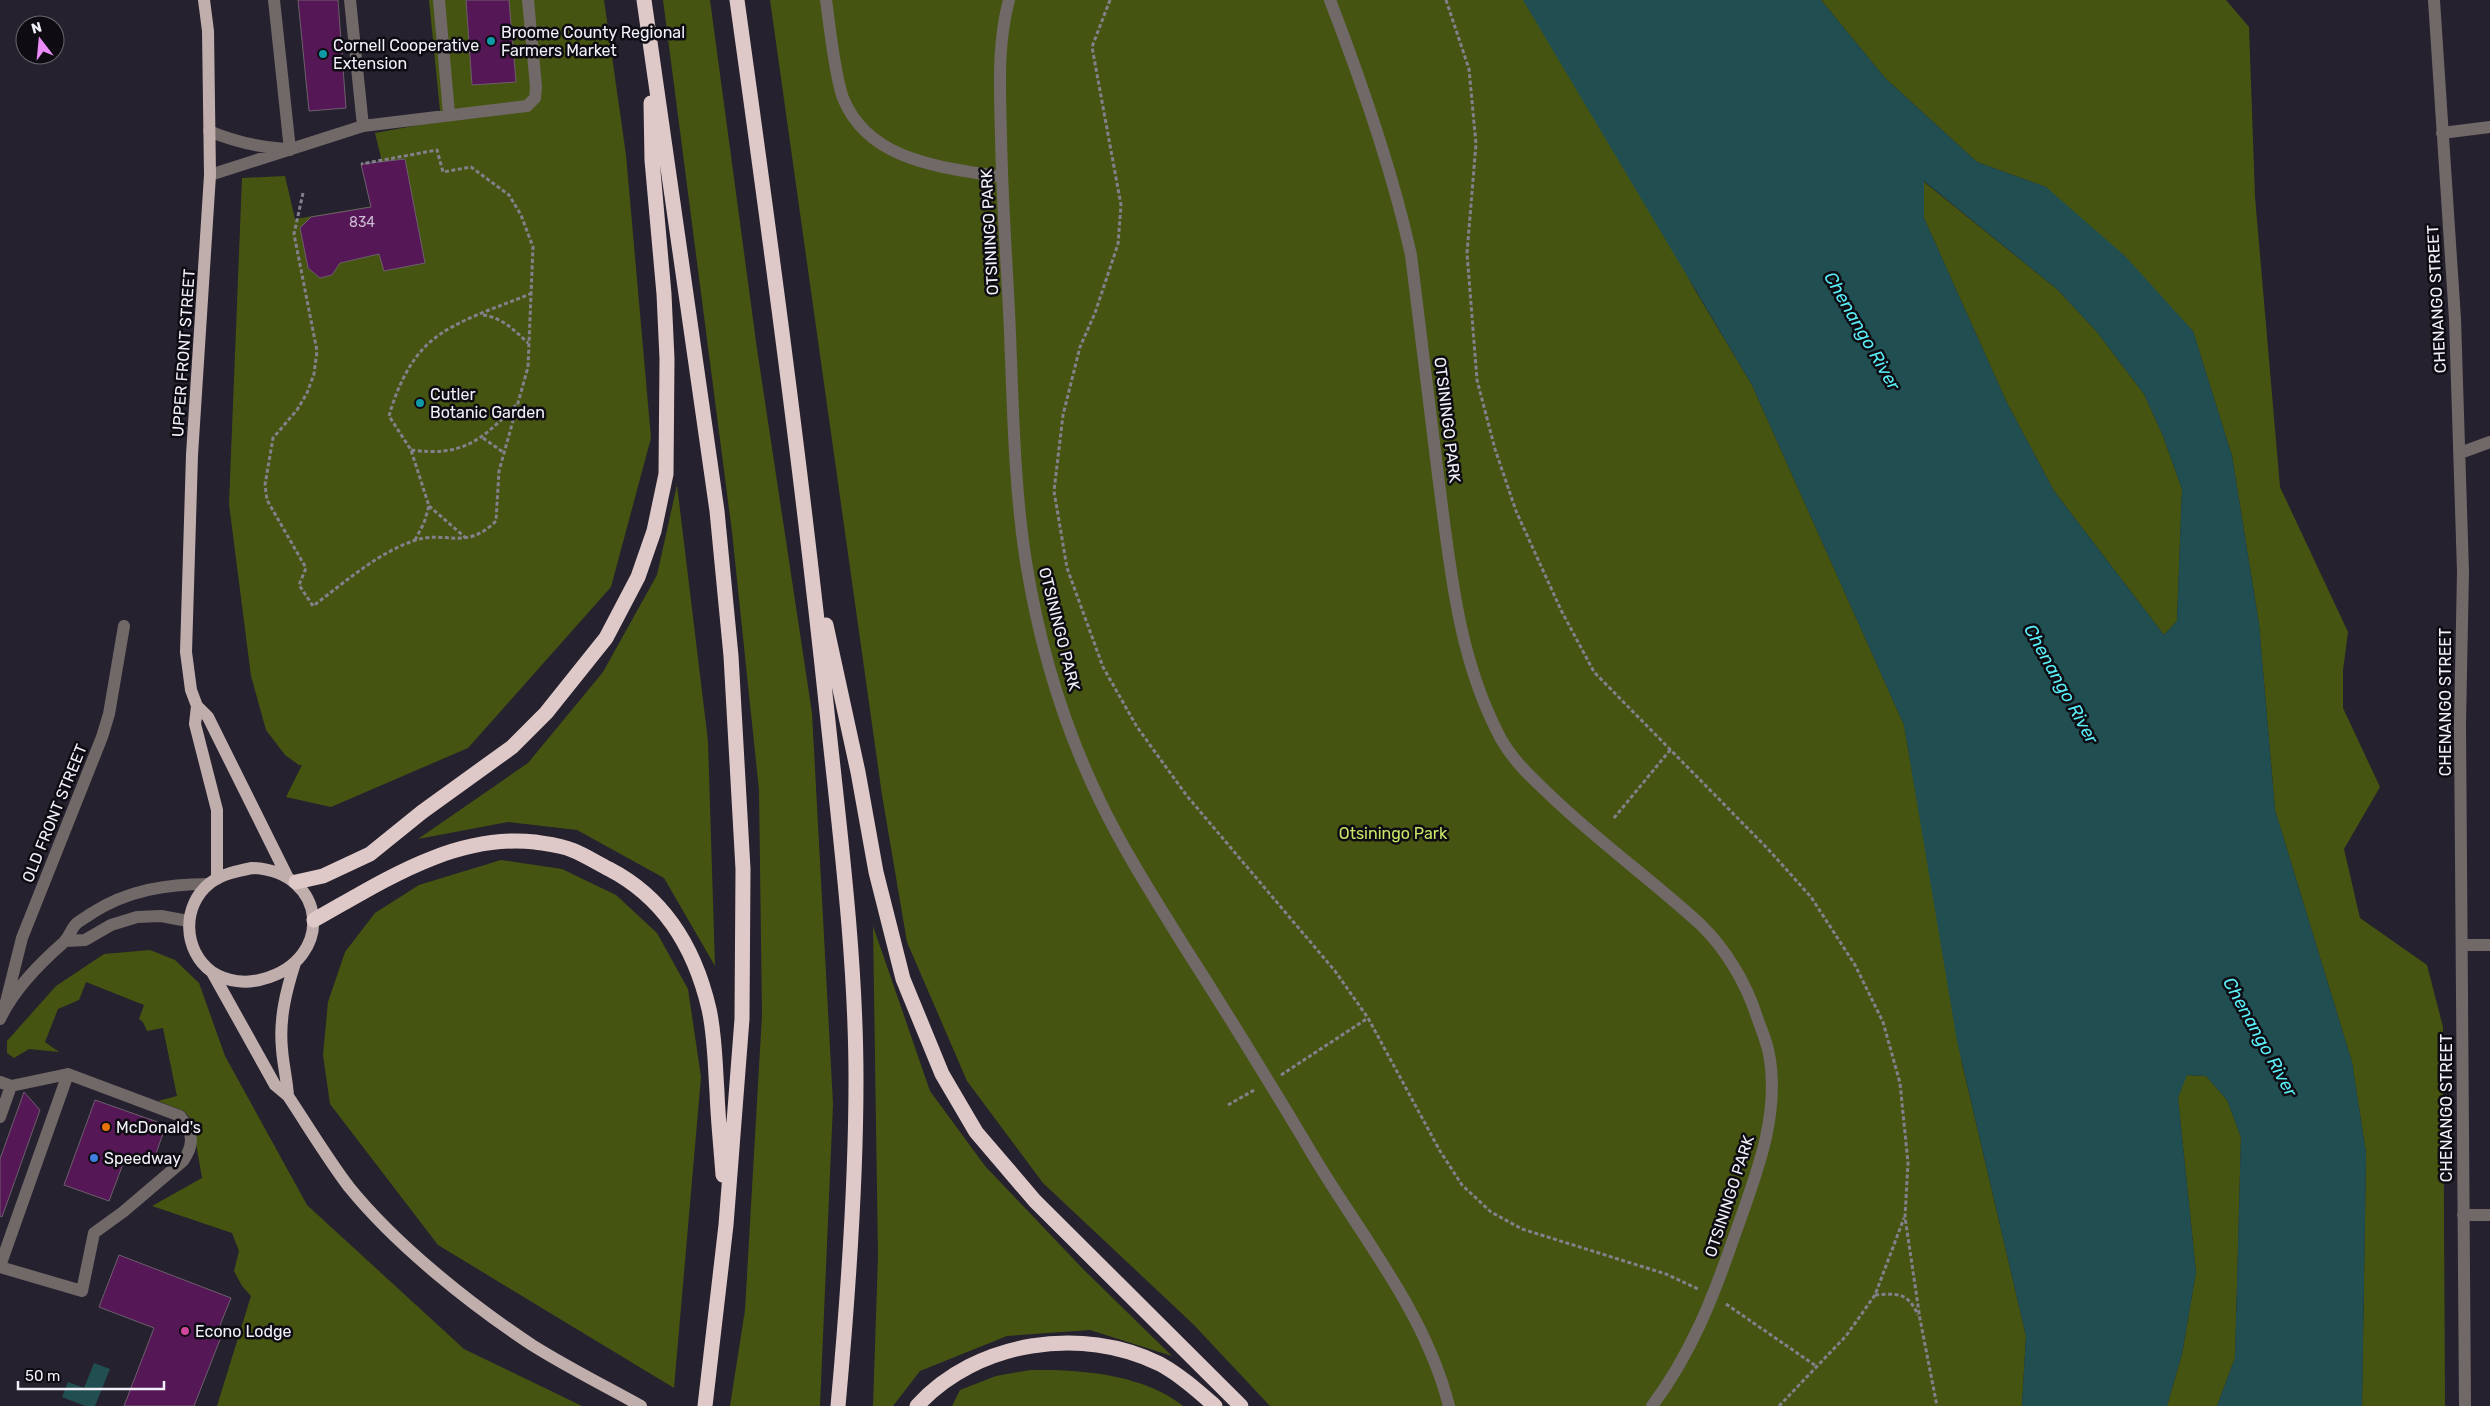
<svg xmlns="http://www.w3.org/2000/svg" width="2490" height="1406" viewBox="0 0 2490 1406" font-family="Rubik,sans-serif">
  <rect width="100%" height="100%" fill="#25212e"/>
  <path fill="#465411" d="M429 0H604L626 155 651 438 611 587 468 748 331 807 286 797 302 765H299L285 755 266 730 251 676 229 504 242 178 285 176 295 219 392 203 375 133 441 121Z
    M663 0H710L757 349 812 713 833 1104 820 1406H730L745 1310 762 1015 759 790 732 532Z
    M770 0H1539L1695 290 1752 385 1904 725 1962 1063 2026 1336 2022 1406H1270L1193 1324 1043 1183 967 1081 907 942 882 795Z
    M1821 0H2226L2249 27 2255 197 2280 487 2348 632 2343 670V708L2380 787 2344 849 2360 918 2427 965 2443 1027 2445 1406H2362L2366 1153 2352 1062 2275 810 2259 624 2232 456 2193 331 2046 187 1977 162 1885 78Z
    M1923 181 2058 290 2097 332 2144 394 2163 436 2182 489 2177 621 2164 635 2054 491 2007 403 1924 218Z
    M677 485 708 741 715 966 664 878 577 830 508 822 418 839 528 763 603 672 657 575Z
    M501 860 562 869 616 895 657 933 688 989 701 1077 674 1388 438 1245 330 1104 323 1055 328 1002 345 952 375 913 419 885Z
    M873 926 930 1091 985 1166 1083 1269 1172 1356 1090 1330 1007 1336 920 1371 893 1406H873L878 1256Z
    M150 950 175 960 199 983 225 1056 307 1205 464 1349 582 1406H217L251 1296 242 1286 234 1271 239 1251 232 1233 152 1206 202 1178 192 1120 184 1111 158 1101 177 1096 163 1028 147 1031 143 1022 139 1019 144 1005 86 982 79 1000 58 1009 45 1042 59 1052 29 1049 14 1058 7 1053V1041L56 986 104 954Z
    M2186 1075 2206 1076 2227 1100 2241 1137 2235 1358 2217 1406H2167L2182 1354 2196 1272 2178 1098Z
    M1030 1370C1079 1369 1144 1374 1183 1406H952L960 1390 996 1376Z"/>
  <path fill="#214e51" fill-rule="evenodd" d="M1523 0H1821L1885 78 1977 162 2046 187 2125 256 2193 331 2232 456 2259 624 2275 810 2352 1062 2366 1153 2362 1406H2217L2235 1358 2241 1137 2227 1100 2206 1076 2187 1075 2178 1098 2196 1272 2182 1354 2167 1406H2022L2026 1336 1957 1041 1904 725 1752 385ZM1924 181 2058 290 2097 332 2144 394 2163 436 2182 489 2177 621 2164 635 2054 491 2007 403 1924 218Z
    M94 1363 110 1369 95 1406H85L62 1397 68 1382 84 1388Z"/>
  <path fill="#561757" stroke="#6c5f6b" d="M298 0H338L346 108 309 111Z
    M466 0H509L516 82 472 85Z
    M405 159 425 263 384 271 379 254 340 263 332 275 320 278 308 268 300 228 311 217 371 207 361 164Z
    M24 1092 40 1110 2 1217 0 1216V1159Z
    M95 1100 166 1125 152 1165 126 1156 109 1201 64 1185Z
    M119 1255 231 1298 216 1335 221 1337 194 1406H124L154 1328 99 1307Z"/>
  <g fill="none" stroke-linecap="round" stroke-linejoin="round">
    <path stroke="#83808b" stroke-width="3" stroke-dasharray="4 2.5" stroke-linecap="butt" d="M1110 0 1092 47 1121 205 1118 244 1095 313 1080 347 1063 415 1054 491 1067 568 1103 667 1137 727 1187 796 1335 971 1368 1018 1440 1151 1462 1185 1491 1212 1522 1229 1666 1274 1698 1289
      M1446 0 1469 69 1476 144 1467 253 1477 380 1495 449 1516 511 1561 610 1594 672 1768 849 1811 897 1855 965 1883 1022 1900 1083 1908 1163 1905 1217 1920 1319 1937 1406
      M303 193 294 234 317 351 314 374 307 393 297 410 273 438 265 485 267 500 306 568 299 585 313 606C344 583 376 554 413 541 445 529 465 552 496 521L499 471 528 367 533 247 521 215 509 195 471 167 443 172 437 150 361 164
      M483 315C503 318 514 330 528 343
      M483 438 503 452
      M411 450C463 457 482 440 516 405
      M429 506 466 538
      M415 540 424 523 429 506 411 450 389 416C396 391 409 360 430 342 455 320 499 307 530 294
      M1614 818 1671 749
      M1281 1075 1368 1018
      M1228 1105 1256 1089
      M1875 1295C1899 1293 1908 1293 1918 1315
      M1726 1304 1816 1366
      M1779 1406 1846 1336 1875 1295 1904 1218"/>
    <path stroke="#716868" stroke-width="12" d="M274 0 290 150
      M439 0 449 114
      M826 0C830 27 834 73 843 98 869 162 942 167 1002 177
      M1009 0C997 45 1000 90 1001 136 1002 194 1006 253 1009 311 1013 394 1013 479 1026 562 1039 643 1064 727 1100 801 1124 851 1155 899 1184 946 1225 1010 1265 1075 1304 1140 1354 1228 1424 1307 1449 1406
      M1330 0C1362 83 1392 169 1411 255 1420 328 1429 402 1438 475 1450 565 1457 657 1501 739 1514 762 1533 779 1552 797 1599 842 1652 880 1700 924 1726 949 1746 983 1757 1017 1761 1029 1767 1042 1769 1054 1781 1117 1754 1180 1734 1237 1713 1298 1691 1354 1652 1406
      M2434 0 2455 319 2463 572 2460 724 2465 1406
      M363 126 527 106 535 98 536 87 528 0
      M209 131C235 142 257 147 285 149
      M2442 133 2490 127
      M210 175 363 126 350 0
      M2460 453 2490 442
      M65 941 85 940 111 925 137 917 161 916 188 921
      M2462 945H2490
      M4 1010 22 938 102 737 109 714 124 626
      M0 1019C14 989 39 964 63 943 69 938 71 929 76 924 80 920 87 917 92 913 128 890 167 884 209 884
      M0 1082 11 1086 68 1074 0 1266
      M0 1117 11 1086
      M2463 1215H2490
      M0 1267 82 1291 94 1233 123 1212 183 1161C195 1144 193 1132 180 1116L68 1074"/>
    <path stroke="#c0aead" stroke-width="12" d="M204 0 208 31 210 175 192 455 186 652 191 690 197 706 195 724 217 810V879
      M197 706 208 717 287 876
      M252 868C328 871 335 960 263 979 247 984 227 982 212 972 183 951 181 906 210 883 222 874 237 871 252 868Z
      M212 972 275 1085 288 1096C308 1126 327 1158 349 1187 396 1245 470 1304 532 1345 567 1367 605 1386 641 1406
      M288 1096C287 1080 283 1064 282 1049 279 1019 286 991 295 963"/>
    <path stroke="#dfc9c8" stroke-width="15" d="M644 0 717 511 731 656 743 869 742 1019 726 1225 705 1406
      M737 0C770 237 802 474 827 712 840 834 856 957 856 1080 856 1189 848 1297 838 1406
      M826 625 858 772 876 872 903 979 942 1074 976 1132 1035 1201 1241 1406
      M296 882 323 876 370 854 422 812 512 747 546 713 606 638 638 577 654 531 666 474 667 359 664 294 652 160 651 103
      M314 920C382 882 454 833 535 842 548 844 561 845 572 850 585 855 597 863 609 869 665 898 695 949 709 1009 715 1036 715 1064 717 1092 718 1120 721 1147 723 1175
      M917 1406C976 1341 1082 1325 1160 1364 1180 1375 1198 1391 1215 1406"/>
  </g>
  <g fill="#0f9aa8" stroke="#0e0c12" stroke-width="2">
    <circle cx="491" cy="41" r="5"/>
    <circle cx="323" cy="54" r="5"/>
    <circle cx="420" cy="403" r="5"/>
  </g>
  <circle fill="#e8710a" stroke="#0e0c12" stroke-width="2" cx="106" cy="1127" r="5"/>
  <circle fill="#3f7fe0" stroke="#0e0c12" stroke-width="2" cx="94" cy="1158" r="5"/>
  <circle fill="#d1479c" stroke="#0e0c12" stroke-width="2" cx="185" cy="1331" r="5"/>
  <g text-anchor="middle" stroke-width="5" stroke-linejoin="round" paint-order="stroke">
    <g font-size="14" fill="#cbbad0">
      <text x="362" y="227">834</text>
    </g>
    <g font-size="16" fill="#f2f0f9" stroke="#0e0c12" text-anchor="start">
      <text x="501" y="38">Broome County Regional<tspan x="501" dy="18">Farmers Market</tspan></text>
      <text x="333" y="51">Cornell Cooperative<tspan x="333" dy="18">Extension</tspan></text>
      <text x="430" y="400">Cutler<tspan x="430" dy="18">Botanic Garden</tspan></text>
      <text x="116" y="1133">McDonald's</text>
      <text x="104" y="1164">Speedway</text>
      <text x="195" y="1337">Econo Lodge</text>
    </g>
    <g font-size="16" fill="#f2f0f9" stroke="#0e0c12">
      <text transform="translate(989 232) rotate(-93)" y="6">OTSININGO PARK</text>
      <text transform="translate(2436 299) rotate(-93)" y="6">CHENANGO STREET</text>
      <text transform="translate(183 353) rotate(-86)" y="6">UPPER FRONT STREET</text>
      <text transform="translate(1448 420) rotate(83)" y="6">OTSININGO PARK</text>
      <text transform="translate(1060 629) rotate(76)" y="6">OTSININGO PARK</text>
      <text transform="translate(2445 702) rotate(-90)" y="6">CHENANGO STREET</text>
      <text transform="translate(54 813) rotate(-68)" y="6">OLD FRONT STREET</text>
      <text transform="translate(2446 1108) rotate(-90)" y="6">CHENANGO STREET</text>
      <text transform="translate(1729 1196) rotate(-72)" y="6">OTSININGO PARK</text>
    </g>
    <g font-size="16" fill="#c7e568" stroke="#0e0c12">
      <text x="1393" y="839">Otsiningo Park</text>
    </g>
    <g font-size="18" font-style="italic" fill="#5aedf6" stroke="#0e0c12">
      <text transform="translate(1862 331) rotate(60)" y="6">Chenango River</text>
      <text transform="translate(2061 684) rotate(61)" y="6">Chenango River</text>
      <text transform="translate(2260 1037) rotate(61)" y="6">Chenango River</text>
    </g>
  </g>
  <g transform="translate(40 40) rotate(344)"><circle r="24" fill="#0e0c12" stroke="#69676e"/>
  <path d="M0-4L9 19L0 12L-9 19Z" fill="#ec8cfa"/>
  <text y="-8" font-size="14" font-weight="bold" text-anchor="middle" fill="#f2f0f9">N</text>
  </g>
  <path d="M18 1381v8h146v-8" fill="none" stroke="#f2f0f9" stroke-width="2.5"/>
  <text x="25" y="1381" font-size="15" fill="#f2f0f9" stroke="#0e0c12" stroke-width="4" paint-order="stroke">50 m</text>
</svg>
